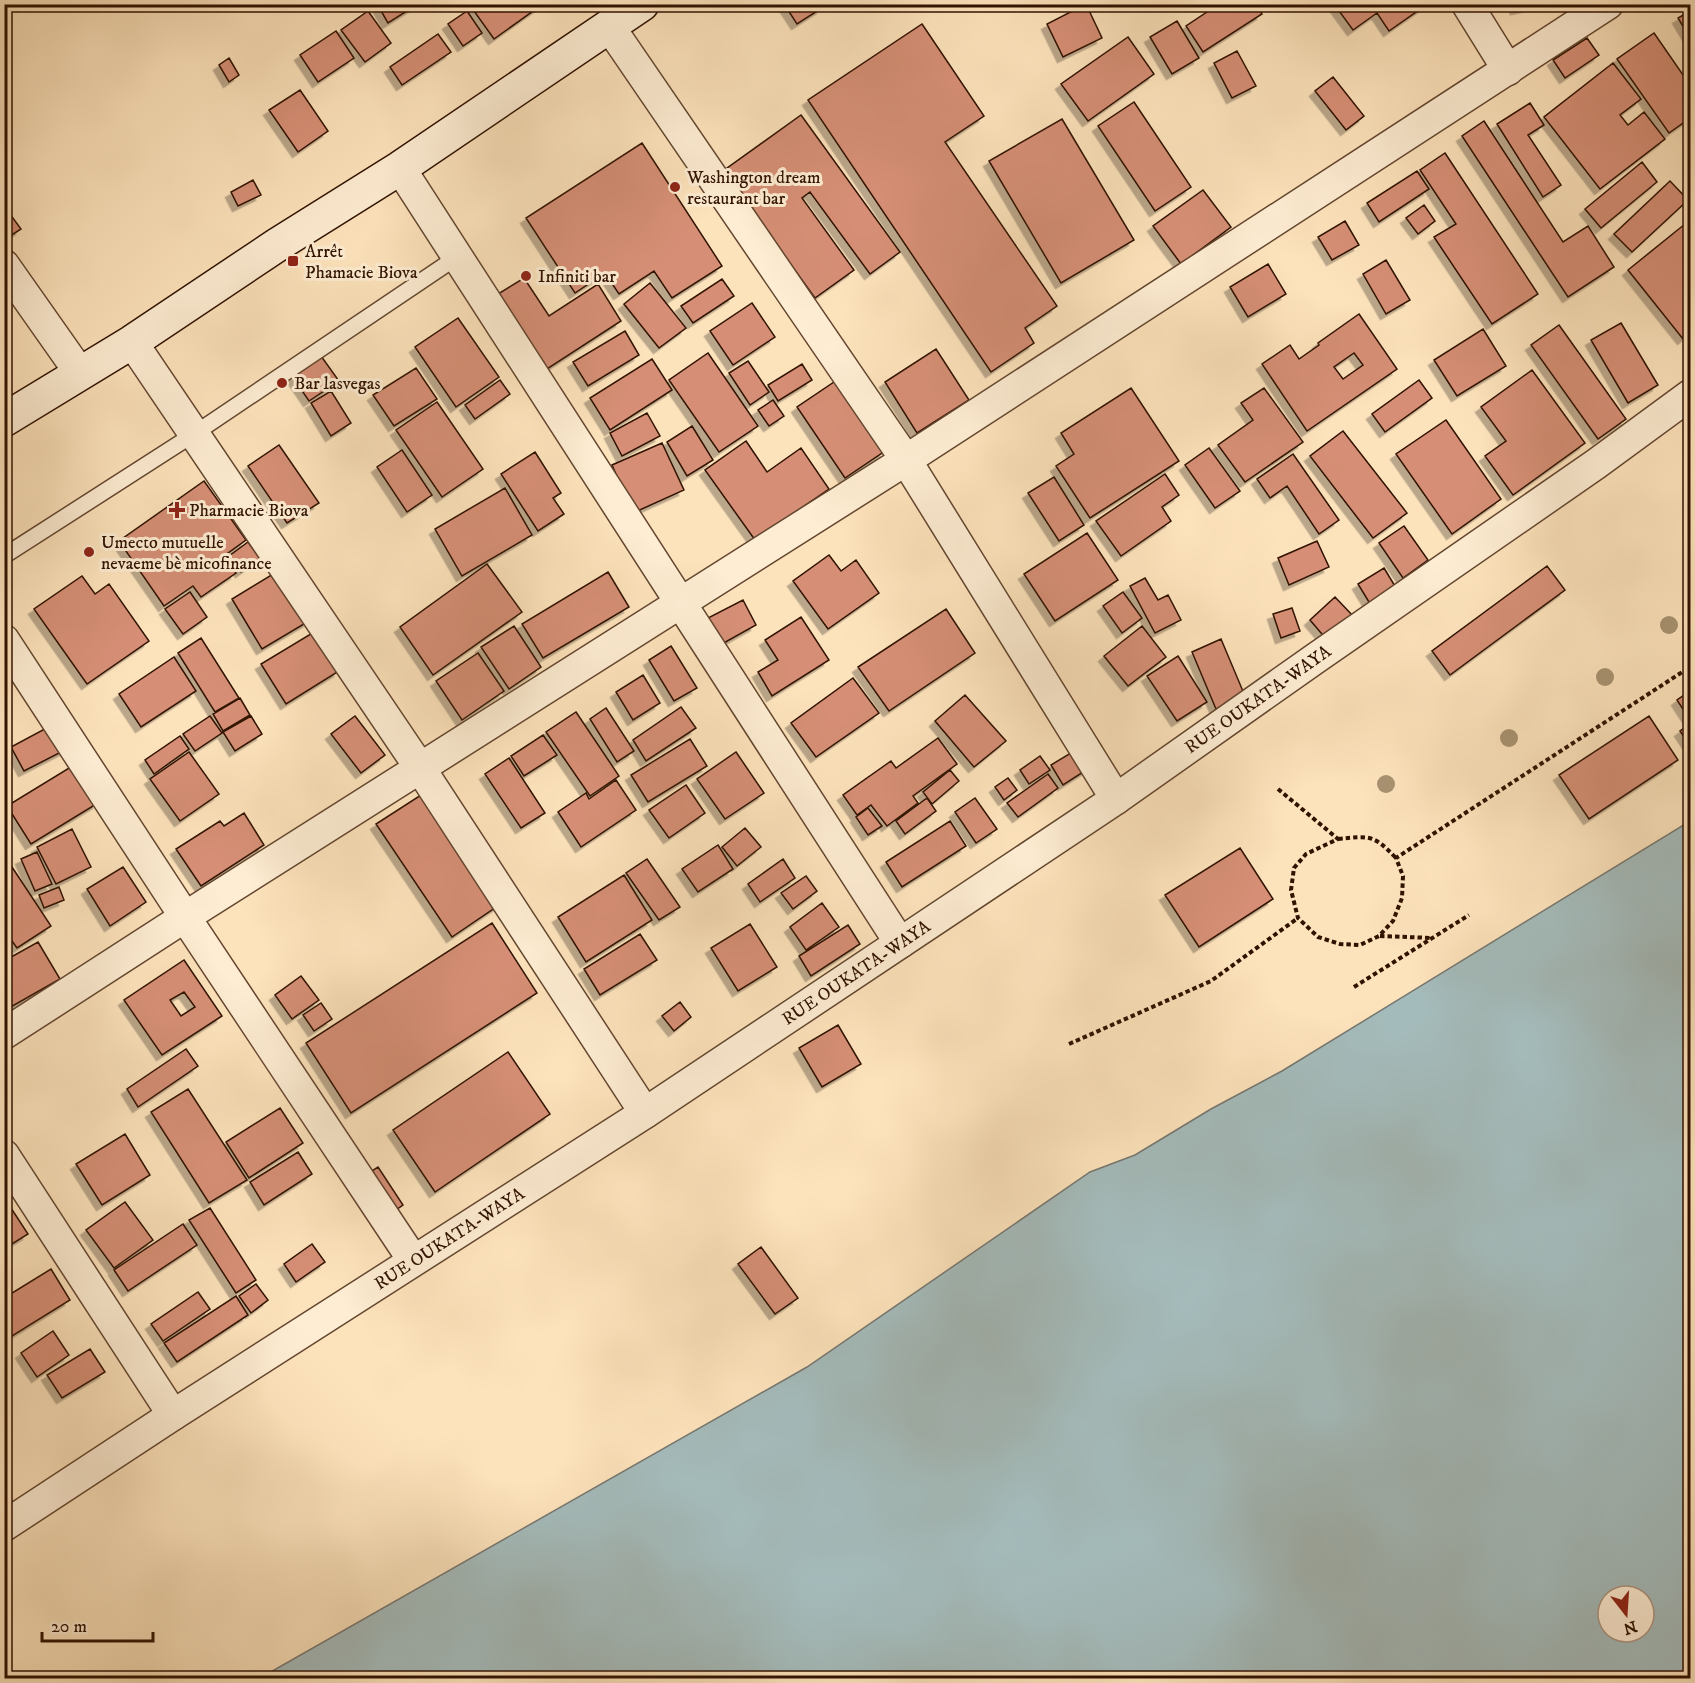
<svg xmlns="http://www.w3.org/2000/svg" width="1695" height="1683" viewBox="0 0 1695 1683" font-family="'IM FELL DW Pica',serif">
  <defs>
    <filter id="shadow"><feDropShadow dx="-5.5" dy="5.5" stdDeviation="0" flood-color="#0004"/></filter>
  </defs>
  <rect width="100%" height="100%" fill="#fde3bc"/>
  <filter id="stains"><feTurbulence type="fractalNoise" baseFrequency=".00333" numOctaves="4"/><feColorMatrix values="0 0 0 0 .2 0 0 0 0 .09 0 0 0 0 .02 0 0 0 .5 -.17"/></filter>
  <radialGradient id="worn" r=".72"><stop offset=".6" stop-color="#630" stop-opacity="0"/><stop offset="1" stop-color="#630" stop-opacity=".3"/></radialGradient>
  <path fill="#a4bbbb" stroke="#767770" stroke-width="1.5" fill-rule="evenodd" d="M1690 821V1678H260L807 1367 1090 1172 1135 1155 1211 1109 1282 1071ZM1608 1596H1644V1632H1608Z"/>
  <path fill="#d68f76" stroke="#301200" stroke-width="1.5" fill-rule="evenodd" filter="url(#shadow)" d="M377 4H418L388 23Z
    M469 4H543L494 39Z
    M784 4H820L822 8 797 24Z
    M1086 4 1102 38 1063 57 1047 24Z
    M1219 4H1256L1262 14 1203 52 1186 26Z
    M1334 4H1426V5L1389 31 1377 13 1353 30Z
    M1515 4H1541L1516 9Z
    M368 11 391 43 365 62 341 30Z
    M467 11 482 33 463 46 448 24Z
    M1690 11V38L1678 18Z
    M1177 21 1199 58 1172 74 1150 37Z
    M922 24 984 116 945 142 1057 306 1025 328 1034 343 991 372 808 100Z
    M336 31 354 58 318 82 300 55Z
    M1654 33 1690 85V118L1669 133 1617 59Z
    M438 34 451 52 402 85 390 67Z
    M1128 37 1154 74 1088 121 1061 84Z
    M1587 38 1599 55 1565 78 1553 60Z
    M1237 51 1256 86 1232 98 1214 63Z
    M229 58 239 75 229 82 219 65Z
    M1613 63 1641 99 1620 115 1628 125 1644 112 1665 139 1600 189 1544 117Z
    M1333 77 1364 116 1346 130 1315 91Z
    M300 90 328 131 298 152 269 110Z
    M1134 102 1191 187 1155 211 1098 126Z
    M1530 103 1544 125 1528 135 1561 185 1543 197 1497 124Z
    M801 115 900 252 870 274 810 192 802 198 854 270 815 298 723 171Z
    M1062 119 1134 240 1061 283 989 161Z
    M1484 121 1563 242 1588 226 1614 267 1568 297 1462 136Z
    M642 143 722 266 672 298 654 271 619 294 605 273 575 293 526 218Z
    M1445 153 1538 294 1492 324 1434 237 1456 224 1420 170Z
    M1642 162 1657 182 1601 228 1585 209Z
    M1417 171 1429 189 1379 222 1367 203Z
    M253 180 261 195 238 206 231 192Z
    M1670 181 1688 200 1632 252 1614 234Z
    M1203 190 1231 227 1181 264 1153 226Z
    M1424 205 1435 221 1418 234 1406 218Z
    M4 206 21 229 4 240Z
    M1345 221 1359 245 1332 260 1318 237Z
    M1685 224 1690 231V333L1683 339 1628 270Z
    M1386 260 1410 300 1386 314 1363 274Z
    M1268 264 1286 294 1248 317 1230 287Z
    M524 278 549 316 598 284 621 321 547 369 498 294Z
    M722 279 734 296 693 323 681 306Z
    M650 283 686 328 659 348 624 304Z
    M752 303 775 337 733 365 710 331Z
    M1359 314 1397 369 1307 431 1262 364 1290 345 1299 359 1319 345 1318 343ZM1354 353 1363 365 1343 379 1334 367Z
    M458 318 499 377 456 407 415 347Z
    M1621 323 1658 385 1628 403 1591 340Z
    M1559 325 1626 419 1598 439 1531 345Z
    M1483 329 1506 366 1457 396 1434 360Z
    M625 331 639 355 588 386 573 362Z
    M936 349 969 400 917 433 885 382Z
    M708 353 758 426 719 452 669 380Z
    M321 356 339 381 309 401 292 376Z
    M652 359 672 390 610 430 590 398Z
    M748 361 769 392 750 405 729 373Z
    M802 364 812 380 778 401 768 385Z
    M416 368 437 399 394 426 373 395Z
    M1532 370 1585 443 1513 495 1485 456 1506 441 1481 407Z
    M500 380 510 394 475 419 465 405Z
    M837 380 885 451 845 478 797 407Z
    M1419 380 1432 398 1385 432 1372 414Z
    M1131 388 1179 461 1090 518 1056 466 1074 454 1061 433Z
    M1264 388 1303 442 1245 482 1218 445 1253 420 1241 403Z
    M331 391 351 423 331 436 311 403Z
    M773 400 784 416 769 426 758 410Z
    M437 402 483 469 442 497 396 430Z
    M647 413 660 436 622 456 610 433Z
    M1446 420 1501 499 1452 534 1396 454Z
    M692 426 713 460 687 476 667 442Z
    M1343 431 1407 513 1373 538 1310 456Z
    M746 441 767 472 801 448 829 489 755 540 705 470Z
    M662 443 684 490 633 513 612 465Z
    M279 445 319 503 287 523 248 466Z
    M1209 448 1240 491 1215 508 1185 465Z
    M402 450 432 495 407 512 377 467Z
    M535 452 561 493 553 498 564 514 538 531 501 474Z
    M1293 454 1339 520 1319 534 1287 486 1270 498 1257 479Z
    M1165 474 1179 495 1162 507 1171 521 1121 556 1096 521Z
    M1054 477 1084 525 1059 541 1028 493Z
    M204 481 246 540 224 556 236 573 201 597 193 586 164 606 119 541Z
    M505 488 532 535 462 576 435 529Z
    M1404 526 1428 560 1403 578 1379 543Z
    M1087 533 1118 580 1055 621 1024 574Z
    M1317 541 1329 567 1289 585 1278 558Z
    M248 542 260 558 241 572 229 556Z
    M829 555 841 571 856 560 879 593 828 629 793 581Z
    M487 564 522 612 433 675 400 627Z
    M1547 566 1565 590 1450 675 1432 651Z
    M1384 568 1401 596 1375 612 1358 584Z
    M278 571 309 621 262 649 232 599Z
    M608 572 629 607 543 658 522 624Z
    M82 576 95 594 109 584 149 641 87 684 34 609Z
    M1145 578 1158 600 1168 595 1181 620 1155 633 1130 586Z
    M190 592 207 617 183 634 165 609Z
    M1123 592 1142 618 1122 633 1103 606Z
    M1335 597 1353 616 1327 640 1310 620Z
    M743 600 756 625 722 644 708 618Z
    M1292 608 1300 631 1281 638 1273 614Z
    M946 609 975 653 889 711 858 667Z
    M801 617 829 660 772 696 758 672 778 660 765 640Z
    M514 626 541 667 509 689 481 647Z
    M1142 626 1166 657 1128 686 1104 656Z
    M314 632 339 671 286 704 261 664Z
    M201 638 239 698 215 712 178 653Z
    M1221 639 1245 696 1216 709 1192 652Z
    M671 646 697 688 674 701 649 660Z
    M478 653 504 691 462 720 436 681Z
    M1178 656 1207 702 1177 721 1147 676Z
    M174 657 196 691 141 727 119 694Z
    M643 675 660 703 633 720 616 692Z
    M853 678 879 713 816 757 791 723Z
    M1690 691V720L1677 700Z
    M965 695 1006 741 974 767 935 721Z
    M240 698 250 715 223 731 213 714Z
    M681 707 696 728 646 761 633 740Z
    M606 708 634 751 617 762 590 719Z
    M576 712 619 776 590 796 546 732Z
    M210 716 222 733 195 751 183 734Z
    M251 716 262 734 235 751 223 732Z
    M355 716 385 755 361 773 331 734Z
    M1649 716 1678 760 1589 819 1559 775Z
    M54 724 67 749 24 771 11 747Z
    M1690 724V746L1680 731Z
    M543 735 557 755 524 776 511 756Z
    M180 736 189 749 154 774 145 760Z
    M938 738 957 764 913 796 918 803 887 826 871 805 857 815 843 795 891 761 896 768Z
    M690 739 707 766 648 802 631 775Z
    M1079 748 1091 767 1063 785 1051 765Z
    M189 752 219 794 180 821 150 779Z
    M736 752 764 793 725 819 697 779Z
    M1040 756 1050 770 1029 784 1020 770Z
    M509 758 545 813 521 828 485 774Z
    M74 765 98 803 31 844 7 806Z
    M950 770 959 781 932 804 923 792Z
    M1048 774 1058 788 1018 817 1007 803Z
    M1008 778 1017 790 1004 800 995 787Z
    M616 780 636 810 581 847 558 812 586 793 589 799Z
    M686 785 705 813 669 838 649 810Z
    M421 795 502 903 452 937 376 824Z
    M927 798 936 811 905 834 896 821Z
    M975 798 997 829 976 843 955 812Z
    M868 808 882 826 868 835 856 817Z
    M244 813 264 845 201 886 176 849 220 821 224 826Z
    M950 821 966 846 902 887 886 862Z
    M745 828 761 847 737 866 722 847Z
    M72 829 91 867 56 884 37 847Z
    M718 845 733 869 698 892 682 869Z
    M1240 848 1273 899 1199 947 1165 895Z
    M37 852 52 884 35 891 21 859Z
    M647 859 680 907 659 920 626 873Z
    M783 859 795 878 760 902 748 884Z
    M8 861 51 926 17 948 4 930V863Z
    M123 867 146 902 110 926 87 889Z
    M624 875 652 920 586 962 558 917Z
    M806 876 817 891 793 909 781 893Z
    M59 887 64 900 44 908 39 895Z
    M822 903 839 927 806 950 790 927Z
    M492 923 537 993 351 1113 306 1043Z
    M750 924 777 967 738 991 711 948Z
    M848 925 860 944 811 976 799 956Z
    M640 934 657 960 600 995 584 969Z
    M38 942 60 979 9 1008 4 1000V989L7 987 4 983V961Z
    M184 960 222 1016 162 1055 124 1000ZM184 992 195 1007 181 1016 170 1000Z
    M301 976 319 1000 292 1019 275 995Z
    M680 1002 691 1017 674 1031 662 1016Z
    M321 1003 332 1019 314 1031 303 1015Z
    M838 1025 861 1064 822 1087 799 1048Z
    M186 1049 198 1066 138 1107 127 1089Z
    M508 1052 550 1114 435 1192 393 1130Z
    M188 1089 247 1180 209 1203 151 1112Z
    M280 1108 303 1143 249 1178 226 1142Z
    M125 1134 150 1175 102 1205 76 1164Z
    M298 1152 312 1174 264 1205 250 1182Z
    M378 1167 403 1205 390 1214 364 1176Z
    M125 1202 153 1240 114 1268 86 1230Z
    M9 1205 28 1234 4 1249V1208Z
    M210 1208 256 1280 236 1293 189 1220Z
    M183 1224 197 1245 128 1291 114 1270Z
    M312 1244 325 1262 296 1282 284 1264Z
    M761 1247 798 1298 775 1314 738 1264Z
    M51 1269 70 1300 4 1341V1298Z
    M256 1284 268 1300 251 1313 239 1296Z
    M198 1292 210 1309 163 1341 151 1324Z
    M236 1296 248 1315 177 1362 164 1343Z
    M53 1331 69 1355 37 1377 21 1353Z
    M90 1349 105 1372 62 1398 47 1375Z"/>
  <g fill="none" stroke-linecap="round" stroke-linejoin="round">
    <defs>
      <path id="lane" d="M4 556 194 434 457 257"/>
      <g id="street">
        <path d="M1467 4 1508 70"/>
        <path d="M609 26 906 460 1116 799"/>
        <path d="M400 168 900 943"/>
        <path d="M4 265 80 373"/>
        <path d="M132 342 420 768 645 1113"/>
        <path d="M4 640 185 917 413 1260"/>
        <path d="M4 1034 185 917 906 460 1608 4"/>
        <path d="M4 1155 173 1415"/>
        <path id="s1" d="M4 1526 173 1415 645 1113 1116 799 1316 658 1596 464 1690 395"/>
      </g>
      <path id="secondary" d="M4 420 132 342 277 245 400 168 642 4"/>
    </defs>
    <use href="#lane" stroke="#63462f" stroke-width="18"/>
    <use href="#street" stroke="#63462f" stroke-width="33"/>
    <use href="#secondary" stroke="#301200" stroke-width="36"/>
    <path stroke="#301200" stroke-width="4" stroke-dasharray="4.5 3" stroke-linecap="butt" d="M1278 789 1338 839 1306 854 1294 868 1291 890 1298 918 1318 937 1340 944 1360 945 1379 936 1393 921 1402 898 1403 876 1396 858 1690 667
      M1338 839C1370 836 1373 834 1396 858
      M1380 936 1432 938
      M1354 987 1469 915
      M1069 1044 1211 981 1298 918"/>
    <use href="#lane" stroke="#feedd3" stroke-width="15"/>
    <use href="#street" stroke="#feedd3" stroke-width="30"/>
    <use href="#secondary" stroke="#feedd3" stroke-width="33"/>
  </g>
  <g fill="#a89271">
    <circle cx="1669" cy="625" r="9"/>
    <circle cx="1605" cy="677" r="9"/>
    <circle cx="1509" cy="738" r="9"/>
    <circle cx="1386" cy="784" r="9"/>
  </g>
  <g fill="#8f2418" stroke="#feedd3" stroke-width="2">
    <circle cx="675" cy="187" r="6"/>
    <rect x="287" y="255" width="12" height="12" rx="3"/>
    <circle cx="526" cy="276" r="6"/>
    <circle cx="282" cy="383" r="6"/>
    <path d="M174 501h6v6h6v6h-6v6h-6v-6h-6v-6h6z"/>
    <circle cx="89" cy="552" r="6"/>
  </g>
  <g text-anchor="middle" stroke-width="6" stroke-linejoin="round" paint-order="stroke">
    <g font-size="18" fill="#301200" stroke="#feedd3" text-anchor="start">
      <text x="687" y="183">Washington dream<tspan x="687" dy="21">restaurant bar</tspan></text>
      <text x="305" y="257">Arrêt<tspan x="305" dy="21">Phamacie Biova</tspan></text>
      <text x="538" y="282">Infiniti bar</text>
      <text x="294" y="389">Bar lasvegas</text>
      <text x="189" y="516">Pharmacie Biova</text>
      <text x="101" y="548">Umecto mutuelle<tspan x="101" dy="21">nevaeme bè micofinance</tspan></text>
    </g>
    <g font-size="18" fill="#301200" stroke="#feedd3">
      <text dy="6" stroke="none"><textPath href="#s1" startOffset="1502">RUE OUKATA-WAYA</textPath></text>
      <text dy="6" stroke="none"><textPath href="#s1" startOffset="1016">RUE OUKATA-WAYA</textPath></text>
      <text dy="6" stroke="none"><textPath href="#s1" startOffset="530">RUE OUKATA-WAYA</textPath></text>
    </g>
  </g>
  <rect width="1695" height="1683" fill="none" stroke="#fde3bc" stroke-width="24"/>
  <rect x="6" y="6" width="1683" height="1671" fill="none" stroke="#301200" stroke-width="3"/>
  <rect x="12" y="12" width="1671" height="1659" fill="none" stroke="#301200" stroke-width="1.5"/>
  <g transform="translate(1626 1614) rotate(163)"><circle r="28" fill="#feedd3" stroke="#ac957f" stroke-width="1.5"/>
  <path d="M0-4.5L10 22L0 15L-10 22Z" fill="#8f2418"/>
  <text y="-9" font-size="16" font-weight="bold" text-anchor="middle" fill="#301200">N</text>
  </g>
  <path d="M42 1632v9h111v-9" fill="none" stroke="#301200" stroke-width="3"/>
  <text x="51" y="1632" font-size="18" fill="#301200" stroke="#feedd3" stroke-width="4.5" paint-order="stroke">20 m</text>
  <rect width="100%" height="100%" filter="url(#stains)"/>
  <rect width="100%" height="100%" fill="url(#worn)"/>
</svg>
